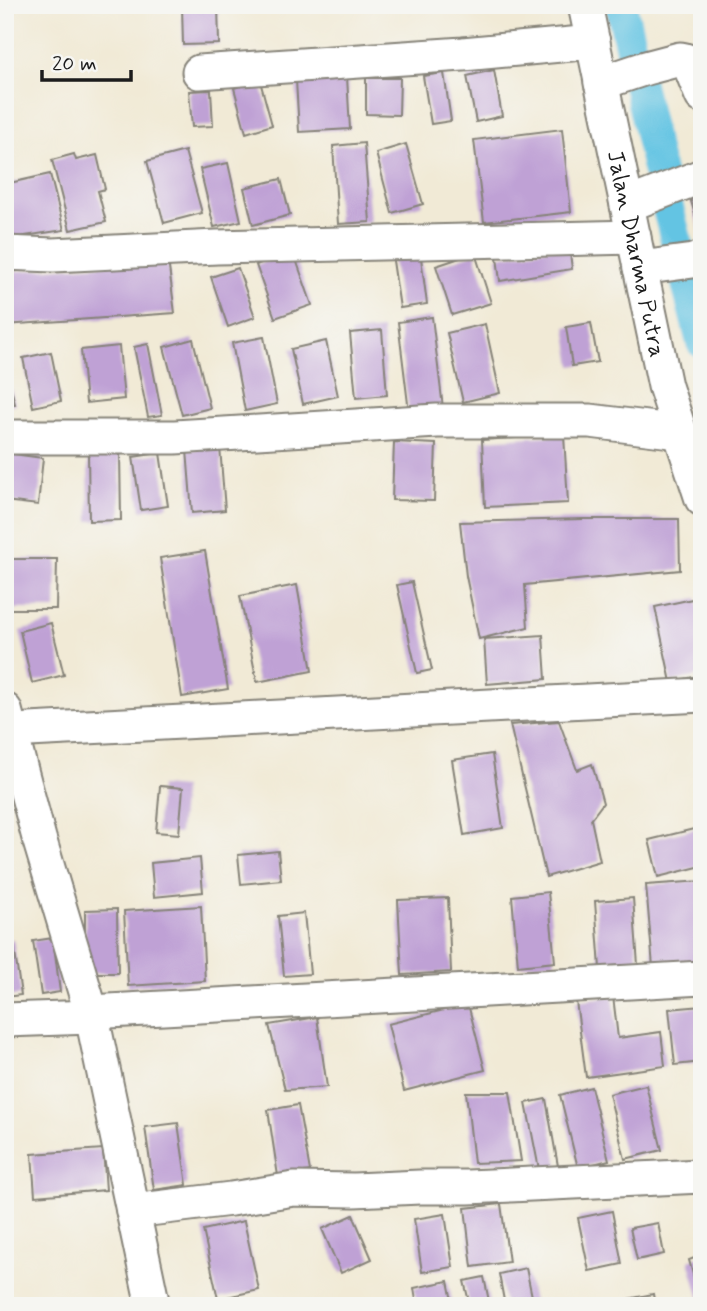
<svg xmlns="http://www.w3.org/2000/svg" width="707" height="1311" viewBox="0 0 707 1311" font-family="Mynerve,sans-serif">
  <rect width="100%" height="100%" fill="#f6f6f2"/>
  <filter id="ink" filterUnits="userSpaceOnUse"><feTurbulence type="fractalNoise" baseFrequency=".0143" numOctaves="2"/><feDisplacementMap in="SourceGraphic" scale="14" xChannelSelector="R" yChannelSelector="G"/><feConvolveMatrix kernelMatrix="1 2 1 2 8 2 1 2 1" color-interpolation-filters="sRGB"/></filter>
  <filter id="wash" filterUnits="userSpaceOnUse"><feTurbulence type="fractalNoise" baseFrequency=".00686" numOctaves="4" result="noise"/><feDisplacementMap in="SourceGraphic" scale="28" xChannelSelector="R" yChannelSelector="G"/><feGaussianBlur stdDeviation="1.57" result="paint"/><feColorMatrix in="noise" values="0 0 0 0 0 0 0 0 0 0 0 0 0 0 0 0 0 1.4 0 .05"/><feComposite in="paint" operator="in"/></filter>
  <g filter="url(#wash)">
    <rect width="100%" height="100%" fill="#f1ead6"/>
    <g fill="none" stroke-linecap="round" stroke-linejoin="round">
      <path stroke="#64c4e3" stroke-width="32" d="M621 5 660 177 702 342"/>
    </g>
    <g id="blocks">
      <path fill="#bfa1d5" d="M182 5H218L219 44 183 45Z
        M494 70 502 116 476 122 467 76Z
        M444 73 451 121 431 124 423 76Z
        M347 77 350 129 299 132 296 80Z
        M366 78H400L399 115 366 114Z
        M260 81 272 125 246 133 234 88Z
        M211 90 213 126 192 127 189 91Z
        M562 129 571 212 484 222 474 140Z
        M364 143 370 222 338 224 333 146Z
        M406 144 423 204 392 213 376 153Z
        M185 151 202 213 164 223 147 161Z
        M74 154 76 160 97 155 105 189 98 191 106 222 70 230 52 160Z
        M228 163 241 221 214 227 200 169Z
        M50 174 64 230 5 239V184Z
        M281 179 290 215 253 225 244 188Z
        M702 184V234H701L687 188Z
        M569 245 572 269 500 281 497 257Z
        M420 250 427 304 400 308 392 254Z
        M293 251 312 305 275 318 256 265Z
        M475 253 491 303 452 315 436 266Z
        M168 260 175 313 5 325V272Z
        M238 268 255 317 228 327 211 277Z
        M432 317 443 408 409 412 398 322Z
        M591 323 598 362 572 366 566 327Z
        M485 324 500 393 463 402 447 333Z
        M382 330 387 395 356 398 350 333Z
        M264 337 277 404 245 411 232 343Z
        M193 339 210 408 182 415 164 347Z
        M326 341 338 396 303 404 291 349Z
        M148 344 162 415 148 417 134 347Z
        M119 346 124 399 86 403 81 350Z
        M51 352 61 401 33 407 23 358Z
        M5 365 15 404 5 406Z
        M564 435 568 503 485 507 482 440Z
        M394 442 436 444 434 501 392 500Z
        M220 447 225 510 192 513 187 450Z
        M88 452H120L121 520 89 521Z
        M5 453 43 458 38 505 5 501Z
        M160 453 168 506 141 510 133 457Z
        M583 519H679L680 570 525 585 528 627 479 639 466 576 460 522Z
        M205 551 228 689 182 697 160 558Z
        M5 559H57L56 609H5Z
        M412 582 432 670 417 673 397 585Z
        M297 585 312 671 257 682 240 596Z
        M697 598 702 622V675L671 682 655 607Z
        M51 623 64 675 32 683 20 631Z
        M543 635 546 679 487 684 484 639Z
        M559 721 577 770 592 764 603 803 591 819 600 861 546 877 510 725Z
        M492 754 503 828 464 835 452 760Z
        M160 786 183 788 179 834 156 832Z
        M702 827V866L658 877 649 840Z
        M278 851 281 880 241 884 238 855Z
        M200 858 203 892 154 897 151 863Z
        M702 881V963L653 967 646 885Z
        M548 892 555 962 518 966 512 896Z
        M448 898 451 972 402 975 398 900Z
        M633 898 638 965 600 968 595 901Z
        M201 906 205 981 128 986 124 911Z
        M117 909 118 973H85V910Z
        M304 913 310 974 284 976 278 916Z
        M53 938 60 992 41 995 33 941Z
        M13 939 21 995 5 997V940Z
        M613 996 618 1038 661 1032 665 1066 586 1077 576 1001Z
        M468 1004 485 1070 404 1091 388 1024Z
        M702 1006V1062L675 1065 669 1009Z
        M317 1017 327 1087 285 1090 269 1025Z
        M646 1085 662 1150 625 1159 609 1094Z
        M591 1087 609 1160 578 1168 560 1095Z
        M466 1092H510L521 1161 474 1163Z
        M546 1099 558 1166 539 1169 526 1103Z
        M298 1105 310 1171 278 1176 268 1110Z
        M178 1123 187 1185 154 1190 145 1127Z
        M103 1149 106 1190 35 1196 32 1154Z
        M501 1204 509 1262 472 1267 465 1208Z
        M612 1211 622 1264 589 1271 578 1218Z
        M445 1214 453 1267 422 1272 414 1219Z
        M353 1215 372 1259 341 1273 322 1229Z
        M244 1221 259 1290 218 1299 203 1230Z
        M658 1223 664 1254 637 1260 630 1228Z
        M702 1255V1303H701L689 1260Z
        M526 1268 534 1306H505L499 1274Z
        M484 1277 490 1306H470L464 1281Z
        M448 1281 453 1306H417L414 1288Z
        M653 1294 655 1306H630L628 1299Z"/>
    </g>
  </g>
  <g filter="url(#ink)">
    <use href="#blocks" fill-opacity="0" stroke="#868379" stroke-width="2"/>
    <g fill="none" stroke-linecap="round" stroke-linejoin="round">
      <defs>
        <g id="minor">
          <path id="s1" d="M585 5 665 386 702 499"/>
          <path d="M199 72 463 54 593 42"/>
          <path d="M601 83 646 68 680 59 685 60 689 64 702 96"/>
          <path d="M627 205 702 176"/>
          <path d="M5 253 53 255 217 247 634 237"/>
          <path d="M640 268 693 261 702 258"/>
          <path d="M5 437H175L437 421H590L680 432"/>
          <path d="M5 710 39 838 91 1012 153 1306"/>
          <path d="M5 734 29 730 702 695"/>
          <path d="M91 1012 702 978"/>
          <path d="M5 1020 92 1017"/>
          <path d="M133 1211 231 1199 294 1189 354 1190 420 1187H468L702 1176"/>
        </g>
      </defs>
      <use href="#minor" stroke="#868379" stroke-width="37"/>
      <use href="#minor" stroke="#fff" stroke-width="33"/>
    </g>
  </g>
  <g text-anchor="middle" stroke-width="5" stroke-linejoin="round" paint-order="stroke">
    <g font-size="23" fill="#1c1c1c" stroke="#f6f6f2">
      <text dy="8" stroke="none"><textPath href="#s1" startOffset="254">Jalan Dharma Putra</textPath></text>
    </g>
  </g>
  <rect width="707" height="1311" fill="none" stroke="#f6f6f2" stroke-width="28"/>
  <path d="M42 70v10h89v-10" fill="none" stroke="#1c1c1c" stroke-width="3.5"/>
  <text x="52" y="70" font-size="21" fill="#1c1c1c" stroke="#f6f6f2" stroke-width="5" paint-order="stroke">20 m</text>
</svg>
